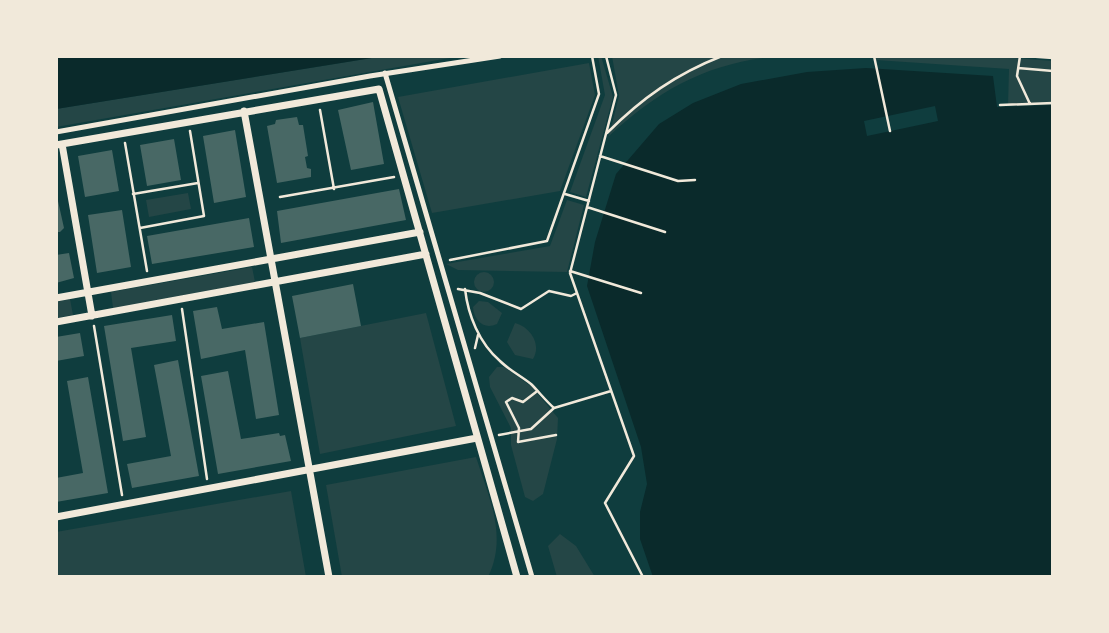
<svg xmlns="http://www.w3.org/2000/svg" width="1109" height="633" viewBox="0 0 1109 633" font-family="Overpass,sans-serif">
  <rect width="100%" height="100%" fill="#0f3d3e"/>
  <path fill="#244646" d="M384 56H461L56 127V109Z
    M598 56H601L613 97 586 197 570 192 605 95Z
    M612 56H779C708 63 661 88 609 136L619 96Z
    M875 56H990L1053 61V105L1008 106 1009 69 876 60Z
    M589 63 595 95 560 191 432 213 398 97Z
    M188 193 191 209 149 217 146 200Z
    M567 200 584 205 567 272 458 270 446 264 550 246Z
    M252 267 255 282 113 308 111 292Z
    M474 282a10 10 0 1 1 20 0a10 10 0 1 1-20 0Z
    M70 299 73 315 56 318V302Z
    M479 301 488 302 502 313 497 324C484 330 474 321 473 307Z
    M426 313 456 426 320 454 300 338Z
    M515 323C530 327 542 344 533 359L515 355 507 342Z
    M497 367H504L532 387 558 418 557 439 543 494 533 501 525 497 511 445V428L490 387 489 377Z
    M476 457C489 498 508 536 488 577H342L326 485Z
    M291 491 306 577H56V532Z
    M560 534 576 546 595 577H557L548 546Z"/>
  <path fill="#0a2a2b" d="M56 56H384L56 109Z
    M866 68 993 76 997 107 1053 105V577H653L640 539V512L647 484 641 447 587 286 595 242 616 174 659 124 693 103 741 84 807 72Z"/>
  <path fill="#0f3d3e" d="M935 106 938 121 867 136 864 121Z"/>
  <path fill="#486865" d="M373 102 384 164 351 170 338 110Z
    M297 117 299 125H303L308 156 305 157 307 168 311 169V177L277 183 267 126 275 124 276 120Z
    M235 130 246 197 214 203 203 136Z
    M174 139 181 180 147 186 140 145Z
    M112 150 119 191 85 197 78 156Z
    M399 189 406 220 281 243 277 211Z
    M56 192 64 228 60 232H56Z
    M122 210 131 267 97 273 88 215Z
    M249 218 254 247 152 264 147 236Z
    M69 253 74 278 56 283V255Z
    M353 284 361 326 300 338 292 296Z
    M217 307 222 329 264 322 279 415 256 419 245 350 201 359 193 311Z
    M172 315 176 341 131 348 146 437 123 441 104 326Z
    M80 333 84 356 56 361V337Z
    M178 360 199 476 132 488 127 464 171 456 154 365Z
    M228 371 241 439 279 433 280 436 285 435 291 461 218 474 201 376Z
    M88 377 108 493 56 502V478L83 473 67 381Z"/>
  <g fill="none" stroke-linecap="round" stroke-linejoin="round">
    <path stroke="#f1e9da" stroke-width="2.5" d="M606 56 616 95 570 273 634 456 605 503 643 577
      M858 56H859
      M874 56 890 131
      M1020 56 1017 76 1030 104
      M1025 56 1053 58
      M1018 68 1053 71
      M1000 105 1053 103
      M320 110 334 189
      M607 133C642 98 676 74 722 56
      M125 143 147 271
      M600 156 678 181 695 180
      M133 194 198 183
      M565 194 589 201
      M280 197 394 177
      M587 207 665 232
      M140 228 204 216 190 131
      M450 260 547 241 599 94 592 56
      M570 271 641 293
      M458 289 480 293 521 309 549 291 571 296 577 293
      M465 289C468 315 479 343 500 361 509 370 521 376 531 384 539 392 546 401 554 408
      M182 309 207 479
      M94 326 122 495
      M475 348 478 335
      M536 392 523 402 512 398 506 402 519 428 518 442 556 435
      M499 435 531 429 554 408 611 391"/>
    <path stroke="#f1e9da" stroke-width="5" d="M385 73 532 577
      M56 132 370 76 500 56"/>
    <path stroke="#f1e9da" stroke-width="7" d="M244 111 329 577
      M62 144 92 316
      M56 145 379 89 517 577
      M56 298 420 232
      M56 322 426 254
      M56 517 477 438"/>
  </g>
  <rect width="1109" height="633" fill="none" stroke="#f1e9da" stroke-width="116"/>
</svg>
